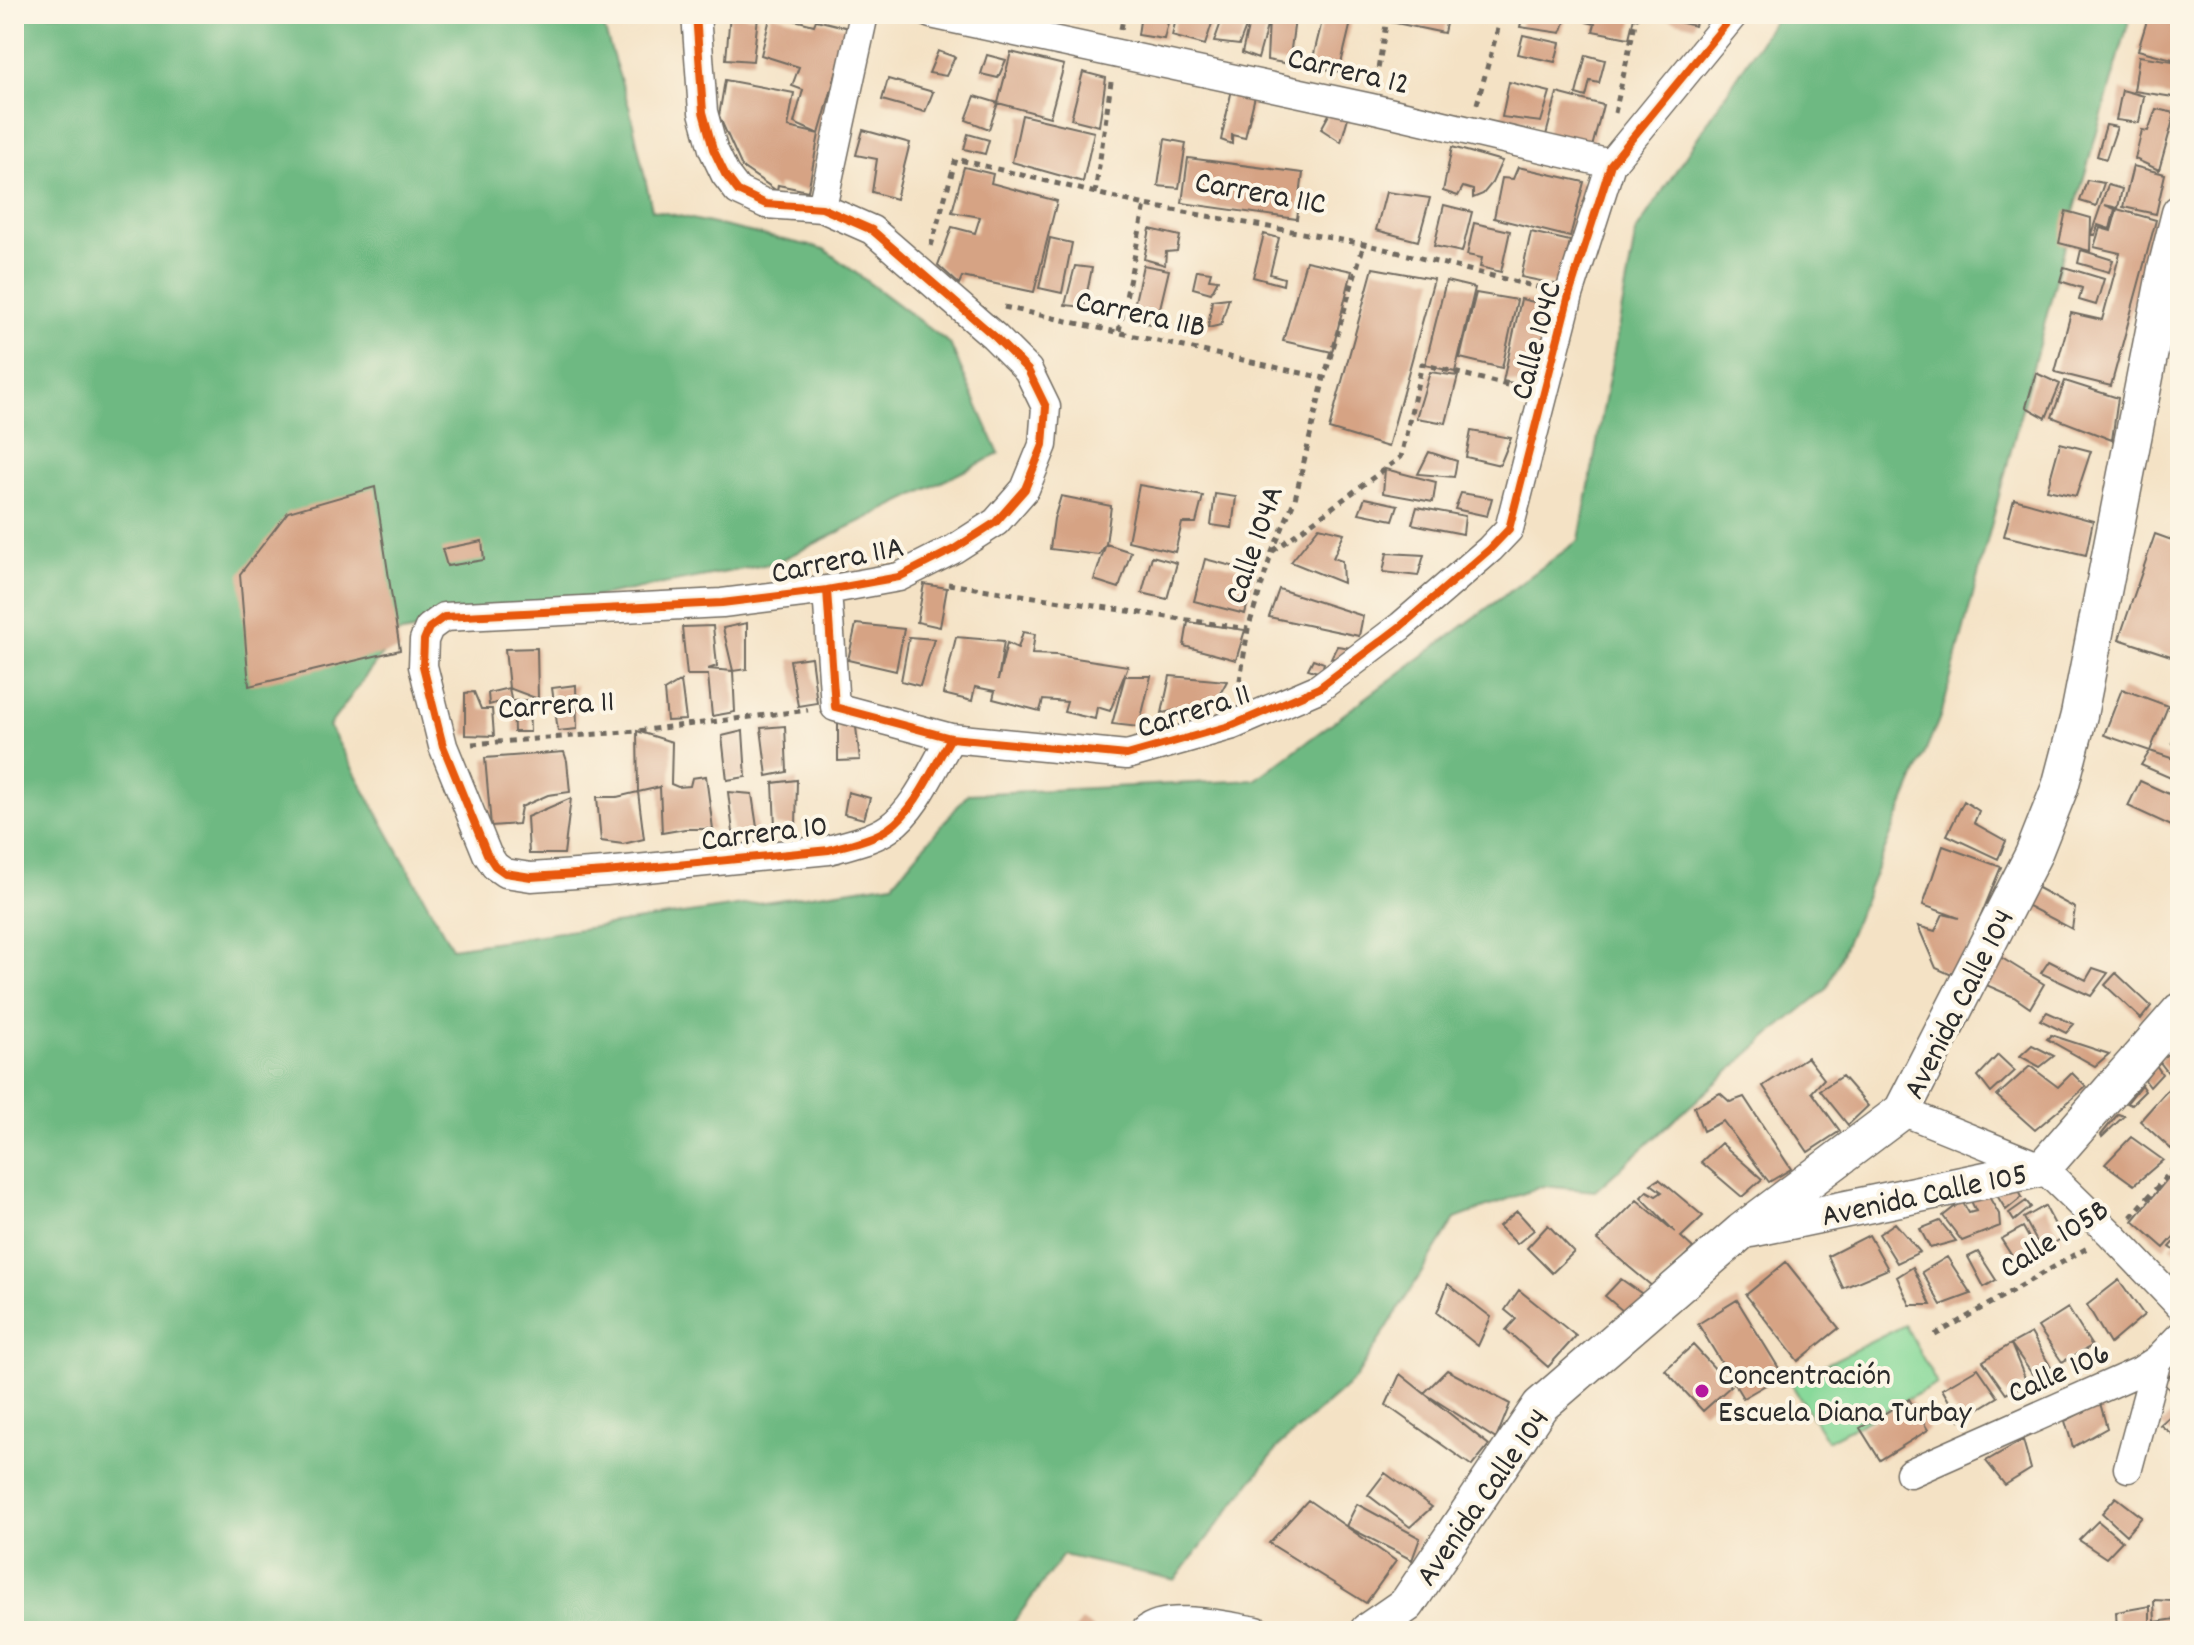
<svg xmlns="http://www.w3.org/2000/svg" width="2194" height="1645" viewBox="0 0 2194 1645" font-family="Dekko,sans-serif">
  <rect width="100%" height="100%" fill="#fcf5e5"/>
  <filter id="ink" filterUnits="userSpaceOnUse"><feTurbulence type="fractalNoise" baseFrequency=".0125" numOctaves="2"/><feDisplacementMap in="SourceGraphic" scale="16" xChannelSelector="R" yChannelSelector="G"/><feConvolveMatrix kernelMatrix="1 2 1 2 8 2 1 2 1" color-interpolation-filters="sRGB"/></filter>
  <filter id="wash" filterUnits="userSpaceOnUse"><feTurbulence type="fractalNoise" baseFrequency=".006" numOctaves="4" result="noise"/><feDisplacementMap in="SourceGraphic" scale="32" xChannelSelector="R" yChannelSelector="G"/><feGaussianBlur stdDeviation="1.8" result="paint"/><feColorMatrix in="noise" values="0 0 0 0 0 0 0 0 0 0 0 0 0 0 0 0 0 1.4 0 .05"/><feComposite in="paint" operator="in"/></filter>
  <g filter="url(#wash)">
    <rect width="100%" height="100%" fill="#f4e2c5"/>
    <path fill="#88d99a" stroke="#5a8262" stroke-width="2" d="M1905 1325 1937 1384 1827 1441 1790 1382Z"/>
    <path fill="#6eb982" stroke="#4c7256" stroke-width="2" d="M14 14H588L601 18 630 110 652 210 824 249 950 344 999 454 775 563 397 634 329 726 452 948 893 883 968 794 1255 780 1579 540 1636 232 1778 14H2131L2072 219 1942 712 1827 989 1773 1032 1595 1191 1543 1186 1455 1219 1355 1379 1279 1446 1175 1580 1063 1555 1007 1631H14Z"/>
    <g id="blocks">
      <path fill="#d6a384" d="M730 14 758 17 753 61 726 59Z
        M771 14 814 25 816 20 849 28 819 134 794 123 803 90 792 86 799 67 761 55Z
        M1062 14H1081L1078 24 1061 19Z
        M1141 14H1170L1164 39 1138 35Z
        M1177 14H1215L1205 45 1172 36Z
        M1224 14H1251L1239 45 1214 42Z
        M1251 14 1269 19 1258 59 1242 53Z
        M1337 14 1352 18 1339 72 1311 66 1323 17 1334 20Z
        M1393 14H1448L1444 33 1391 22Z
        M1476 14H1496L1495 21Z
        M1523 14H1568L1561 33 1520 27Z
        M1582 14H1621L1634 17 1629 38 1593 31 1595 24 1587 22 1589 17Z
        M1647 14H1698L1695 26Z
        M2149 14H2180V61L2138 50Z
        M1287 15 1295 19 1289 64 1267 60 1269 19 1283 22Z
        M1523 35 1560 43 1555 62 1518 54Z
        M938 51 955 57 946 76 929 73Z
        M1011 52 1064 65 1050 117 998 103Z
        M987 55 1006 60 998 78 981 74Z
        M1586 55 1605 60 1599 83 1590 81 1586 97 1576 94Z
        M2139 56 2180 62V98L2134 91Z
        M1083 72 1106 78 1099 126 1071 119Z
        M888 79 933 92 925 112 882 100Z
        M725 80 794 93 788 127 819 134 808 191 778 185 777 191 742 167 719 116Z
        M1509 82 1550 92 1541 122 1502 117Z
        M1232 89 1255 96 1245 138 1232 135V144L1221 140Z
        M2122 90 2144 96 2139 123 2116 120Z
        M1557 93 1603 105 1591 151 1545 139Z
        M975 96 998 103 989 129 966 120Z
        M2156 109 2175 113 2159 170 2135 159 2142 130 2148 131Z
        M1331 111 1349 114 1341 142 1321 129Z
        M1022 115 1094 132 1083 182 1012 162Z
        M2106 125 2117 127 2106 159 2097 156Z
        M863 130 910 143 896 199 872 192 877 159 856 155Z
        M968 134 989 140 985 154 964 149Z
        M1165 139 1186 143 1179 188 1158 186Z
        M1452 147 1502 161 1492 183 1483 194 1473 198V190L1463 187 1458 196 1443 191Z
        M1188 158 1303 173 1297 219 1182 203Z
        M2133 166 2165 174 2156 214 2123 207Z
        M964 167 993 174 991 183 1057 201 1034 292 962 277 959 284 938 265 952 227 975 233 980 217 952 212Z
        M1518 167 1584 182 1570 237 1494 218 1502 178 1513 179Z
        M2087 180 2104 183 2096 206 2080 201Z
        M2108 185 2122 189 2118 208 2105 205 2115 209 2110 229 2098 225 2095 235 2091 234Z
        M1386 192 1430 198 1418 241 1376 230Z
        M1444 205 1472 212 1462 252 1434 246Z
        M2117 209 2156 220 2111 386 2055 372 2071 313 2102 320 2120 253 2094 247 2100 228 2111 231Z
        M2066 211 2091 218 2090 251 2059 243Z
        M1474 223 1510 231 1501 272 1480 267 1482 258 1467 255Z
        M1150 229 1180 236 1177 251 1166 252 1165 265 1144 259Z
        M1531 232 1570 241 1560 285 1521 277Z
        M1264 234 1279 238 1270 274 1284 278 1283 285 1253 277Z
        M1050 238 1072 243 1062 293 1039 288Z
        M2081 250 2113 260 2109 272 2078 263Z
        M1306 261 1352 271 1332 352 1283 341Z
        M1143 265 1169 270 1156 325 1131 320Z
        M1075 266 1092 268 1084 307 1065 305Z
        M2064 267 2104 279 2096 305 2079 300 2082 288 2060 281Z
        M1373 268 1434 279 1388 447 1329 429Z
        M1197 270 1211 272 1209 279 1218 280 1211 293 1193 288Z
        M1446 281 1475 288 1455 372 1425 365Z
        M1476 293 1517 300 1502 368 1460 358Z
        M1229 298 1221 325 1208 328 1212 300Z
        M1521 299 1555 307 1537 388 1503 381Z
        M1430 372 1458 376 1446 423 1416 418Z
        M2036 373 2060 384 2046 418 2026 407Z
        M2065 381 2118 398 2112 440 2052 417Z
        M1471 431 1511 438 1500 465 1466 457Z
        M2060 443 2091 451 2076 496 2047 490Z
        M1429 452 1457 461 1454 477 1418 474Z
        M1385 469 1436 482 1433 502 1383 493Z
        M1139 485 1203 496 1196 523H1182L1175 552 1128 541Z
        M375 487 400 650 249 686 240 574 288 512Z
        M1461 493 1492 498 1487 516 1455 509Z
        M1215 494 1236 497 1232 528 1211 525Z
        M1061 496 1111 506 1106 544 1131 552 1119 588 1094 580 1106 544 1099 555 1050 549 1054 519Z
        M1365 498 1398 505 1393 520 1359 513Z
        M2014 499 2093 521 2086 555 2004 536Z
        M1417 507 1465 516 1463 534 1412 524Z
        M1319 527 1344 533 1333 558 1342 561 1343 583 1291 562Z
        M2155 534 2180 543V659L2119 639Z
        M482 541 484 560 447 566 442 549Z
        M1387 553 1424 555 1418 576 1383 572Z
        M1152 556 1177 563 1167 599 1142 593Z
        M1205 559 1255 572 1245 614 1194 601Z
        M924 584 947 588 940 627 917 622Z
        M1279 589 1363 616 1359 636 1269 617Z
        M1188 622 1245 630 1236 660 1184 646Z
        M747 623V669L733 671 723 628Z
        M856 624 904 629 896 671 848 660Z
        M713 626 717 666 708 669 733 671 735 712 712 716 708 675H687L682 627Z
        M1023 632 1035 634 1032 654 1056 655 1128 666 1110 711 1097 707 1095 719 1064 712 1067 702 1043 700 1040 711 993 699 995 691 975 687 972 701 943 694 956 637 1004 641 998 680 1007 643 1018 648Z
        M909 637 934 639 920 686 901 681Z
        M1337 646 1352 648 1347 660 1331 658Z
        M537 648 538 699 509 688 511 699 489 705 488 693 509 688 505 649Z
        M811 657 817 703 798 706 790 660Z
        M1313 659 1324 663 1321 673 1308 669Z
        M1125 676H1151L1139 727 1112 724Z
        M1170 676 1227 681 1215 703 1162 713Z
        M681 681 686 720 667 721 664 691Z
        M576 685 577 729 558 731 552 688Z
        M2122 689 2168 706 2150 751 2104 735Z
        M474 692 481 709H492L494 736 465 735V693Z
        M529 700 530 732H514L513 701Z
        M855 719 860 760 838 761V722Z
        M785 726 787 772 767 776 761 728Z
        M2180 726V747L2172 743Z
        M637 731 672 742 671 784 678 787 690 786 692 778 706 776 713 829H685L662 833 660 787 638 792Z
        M743 731 746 777 727 780 722 736Z
        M2150 751 2180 761V782L2141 765Z
        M564 752 567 761 570 792 548 795 521 807 518 824 491 826 485 758Z
        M797 780 796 826H775L773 783Z
        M2140 781 2180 799V830L2128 806Z
        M638 792 644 839 623 844 601 841 597 797H617Z
        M728 792 752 794 758 834 733 832Z
        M848 792 870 798 864 819 844 814Z
        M571 798 564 854H529L527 817Z
        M1964 801 1979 811 1974 823 2006 841 1998 859 1947 835Z
        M1943 846 2001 867 1956 977 1936 968 1918 926 1935 931 1943 914 1959 918 1923 905Z
        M2034 886 2075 908 2072 929 2024 904Z
        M1997 955 2044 984 2030 1008 2014 997 1984 984Z
        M2049 961 2086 980 2093 968 2108 973 2091 996 2041 973Z
        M2116 973 2151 1006 2141 1019 2105 985Z
        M2047 1012 2074 1024 2066 1033 2040 1020Z
        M2051 1035 2109 1054 2095 1066 2047 1039Z
        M2174 1042 2180 1047V1062L2169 1074 2159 1061Z
        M2032 1045 2054 1056 2040 1067 2020 1056Z
        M1998 1055 2015 1071 1991 1093 1978 1076Z
        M1807 1057 1824 1079 1812 1092 1840 1131 1808 1152 1763 1086Z
        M2156 1065 2162 1074 2150 1087 2145 1080Z
        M2030 1066 2058 1087 2072 1073 2086 1087 2035 1130 1997 1096Z
        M1842 1076 1868 1106 1848 1125 1820 1090Z
        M2141 1085 2145 1091 2131 1105 2127 1103Z
        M2170 1087 2180 1096V1140L2171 1149 2140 1121Z
        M1720 1093 1730 1102 1744 1097 1791 1169 1769 1182 1723 1121 1703 1131 1694 1107Z
        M2118 1114 2124 1116 2102 1137 2101 1135Z
        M2131 1137 2163 1160 2134 1185 2105 1164Z
        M1721 1143 1762 1179 1742 1197 1701 1162Z
        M2177 1167 2180 1169V1230L2164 1248 2133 1221Z
        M2011 1176 2022 1197 2006 1210 1993 1189Z
        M1659 1179 1703 1216 1681 1237 1693 1248 1653 1287 1597 1240 1637 1200 1675 1232 1641 1197 1647 1191 1656 1196 1662 1192 1651 1184Z
        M1985 1190 1999 1214 2000 1226 1962 1241 1943 1216 1962 1201 1969 1213 1976 1211 1970 1199Z
        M2026 1201 2031 1207 2014 1221 2009 1213Z
        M2045 1206 2062 1238 2042 1251 2024 1218Z
        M1517 1211 1534 1230 1517 1244 1499 1226Z
        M1940 1221 1956 1241 1930 1248 1920 1229Z
        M1895 1223 1920 1252 1897 1263 1879 1234Z
        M1548 1225 1574 1252 1552 1273 1527 1248Z
        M2023 1227 2038 1254 2019 1267 2001 1239Z
        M1869 1235 1888 1269 1843 1288 1828 1256Z
        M2180 1236V1254L2170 1247Z
        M1978 1252 1996 1280 1984 1287 1968 1257Z
        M1947 1257 1971 1294 1941 1305 1922 1272Z
        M1786 1262 1839 1328 1798 1361 1746 1295Z
        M1913 1267 1931 1305H1910L1897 1277Z
        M1621 1279 1648 1298 1630 1317 1605 1296Z
        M2119 1280 2144 1315 2110 1344 2087 1305Z
        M1448 1284 1491 1317 1478 1346 1437 1313Z
        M1519 1290 1576 1336 1548 1367 1506 1330 1516 1319 1505 1310Z
        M1737 1300 1783 1375 1743 1398 1698 1324Z
        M2068 1308 2092 1346 2062 1362 2038 1327Z
        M2031 1333 2052 1369 2035 1378 2011 1344Z
        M2011 1344 2027 1383 2006 1394 1983 1361Z
        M1693 1345 1731 1386 1703 1411 1665 1370Z
        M2180 1365V1386L2173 1393 2163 1383Z
        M1978 1368 1998 1397 1960 1420 1942 1389Z
        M1447 1370 1510 1404 1496 1439 1424 1393Z
        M1400 1374 1489 1445 1472 1466 1386 1405Z
        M1909 1399 1928 1430 1880 1460 1860 1428Z
        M2100 1403 2107 1428 2073 1447 2065 1421Z
        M2177 1410 2180 1412V1432L2176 1437 2160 1425Z
        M2023 1440 2031 1469 2005 1485 1986 1461Z
        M1385 1473 1432 1507 1410 1527 1368 1495Z
        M2116 1497 2142 1517 2126 1535 2102 1513Z
        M1308 1500 1396 1561 1366 1603 1269 1543Z
        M1357 1504 1420 1538 1412 1560 1346 1526Z
        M2098 1521 2122 1541 2106 1558 2079 1540Z
        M2154 1600 2172 1601 2176 1619 2155 1622Z
        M2150 1606V1625L2117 1630 2116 1612Z
        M1082 1621 1097 1631H1073Z"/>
    </g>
  </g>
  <g filter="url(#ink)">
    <use href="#blocks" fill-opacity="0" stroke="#716b61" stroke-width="2"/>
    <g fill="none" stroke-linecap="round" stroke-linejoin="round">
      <defs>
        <path id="minor" d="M696 14 703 112 713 149 725 174 738 191 766 204 822 208 872 230 994 336 1028 370 1046 407 1043 445 1025 489 996 522 954 549 899 577 827 590 722 603 444 617 429 628 424 640 423 666 443 746 487 854 495 866 505 873 531 877 606 872 829 850C848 844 872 840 889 828 917 808 933 767 951 738
          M931 14 1371 108 1611 164
          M822 208 864 14
          M827 590 835 707 951 738 1127 755 1233 725 1319 688 1401 626 1490 549 1509 529 1569 295 1611 164 1734 14
          M1902 1111 2043 1168 2111 1234 2180 1306
          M2128 1468 2157 1360
          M1910 1473 2140 1371 2157 1360 2180 1336
          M1145 1631C1167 1611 1229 1627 1257 1631"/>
        <path id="major" d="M1751 1229 2043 1168 2180 1011
          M1368 1631 1407 1604 1540 1406 1742 1231 1902 1111 2033 855 2060 787 2079 715 2166 269 2180 213"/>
      </defs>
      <use href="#minor" stroke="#716b61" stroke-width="31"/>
      <use href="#major" stroke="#716b61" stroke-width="39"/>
      <path stroke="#716b61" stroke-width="5" stroke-dasharray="6 6" stroke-linecap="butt" d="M1121 29 1124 14
        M1376 80 1388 14
        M1477 104 1502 14
        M1615 113 1637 14
        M1095 194 1111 82
        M931 246 956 159 1145 205 1364 244 1545 289
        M1004 307 1324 378
        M1119 331 1145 205
        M1273 551 1401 457 1422 364 1519 388
        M948 584 1248 629
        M1238 693 1248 629 1272 552 1295 499 1324 378 1364 244
        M472 744 637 731 808 710
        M2131 1217 2180 1161
        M1935 1335 2087 1248"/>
      <use href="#minor" stroke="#fff" stroke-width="28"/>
      <use href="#major" stroke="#fff" stroke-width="36"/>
      <defs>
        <path id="cycleway" d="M696 14 703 112 713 149 725 174 738 191 766 204 822 208 872 230 994 336 1028 370 1046 407 1043 445 1025 489 996 522 954 549 899 577 827 590 722 603 444 617 429 628 424 640 423 666 443 746 487 854 495 866 505 873 531 877 606 872 829 850C848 844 872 840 889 828 917 808 933 767 951 738
          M827 590 835 707 951 738 1127 755 1233 725 1319 688 1401 626 1490 549 1509 529 1569 295 1611 164 1734 14"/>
      </defs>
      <use href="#cycleway" stroke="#fcf5e5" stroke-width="13"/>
      <use href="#cycleway" stroke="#e8590c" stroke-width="8"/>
    </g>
  </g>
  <circle fill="#b5179e" stroke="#fcf5e5" stroke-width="3" cx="1702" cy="1391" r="8"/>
  <g text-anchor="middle" stroke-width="8" stroke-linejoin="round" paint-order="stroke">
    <g font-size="32" fill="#2b2b2b" stroke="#fcf5e5">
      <text transform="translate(1349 69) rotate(13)" y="11">Carrera 12</text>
      <text transform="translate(1261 191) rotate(10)" y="11">Carrera 11C</text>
      <text transform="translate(1141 312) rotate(12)" y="11">Carrera 11B</text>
      <text transform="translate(1534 340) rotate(-75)" y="11">Calle 104C</text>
      <text transform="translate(1252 544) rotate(-71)" y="11">Calle 104A</text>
      <text transform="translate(837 558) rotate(-12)" y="11">Carrera 11A</text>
      <text transform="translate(556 703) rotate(-4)" y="11">Carrera 11</text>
      <text transform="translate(1193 709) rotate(-18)" y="11">Carrera 11</text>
      <text transform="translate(764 831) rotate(-7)" y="11">Carrera 10</text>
      <text transform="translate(1957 1003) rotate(-63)" y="11">Avenida Calle 104</text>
      <text transform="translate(1924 1193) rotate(-12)" y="11">Avenida Calle 105</text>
      <text transform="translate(2053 1237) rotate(-32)" y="11">Calle 105B</text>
      <text transform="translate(2058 1371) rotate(-24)" y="11">Calle 106</text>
      <text transform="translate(1481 1496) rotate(-55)" y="11">Avenida Calle 104</text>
    </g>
    <g font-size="32" fill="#2b2b2b" stroke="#fcf5e5" text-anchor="start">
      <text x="1718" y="1384">Concentración<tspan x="1718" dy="37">Escuela Diana Turbay</tspan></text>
    </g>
  </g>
  <rect width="2194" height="1645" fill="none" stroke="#fcf5e5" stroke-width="48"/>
</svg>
